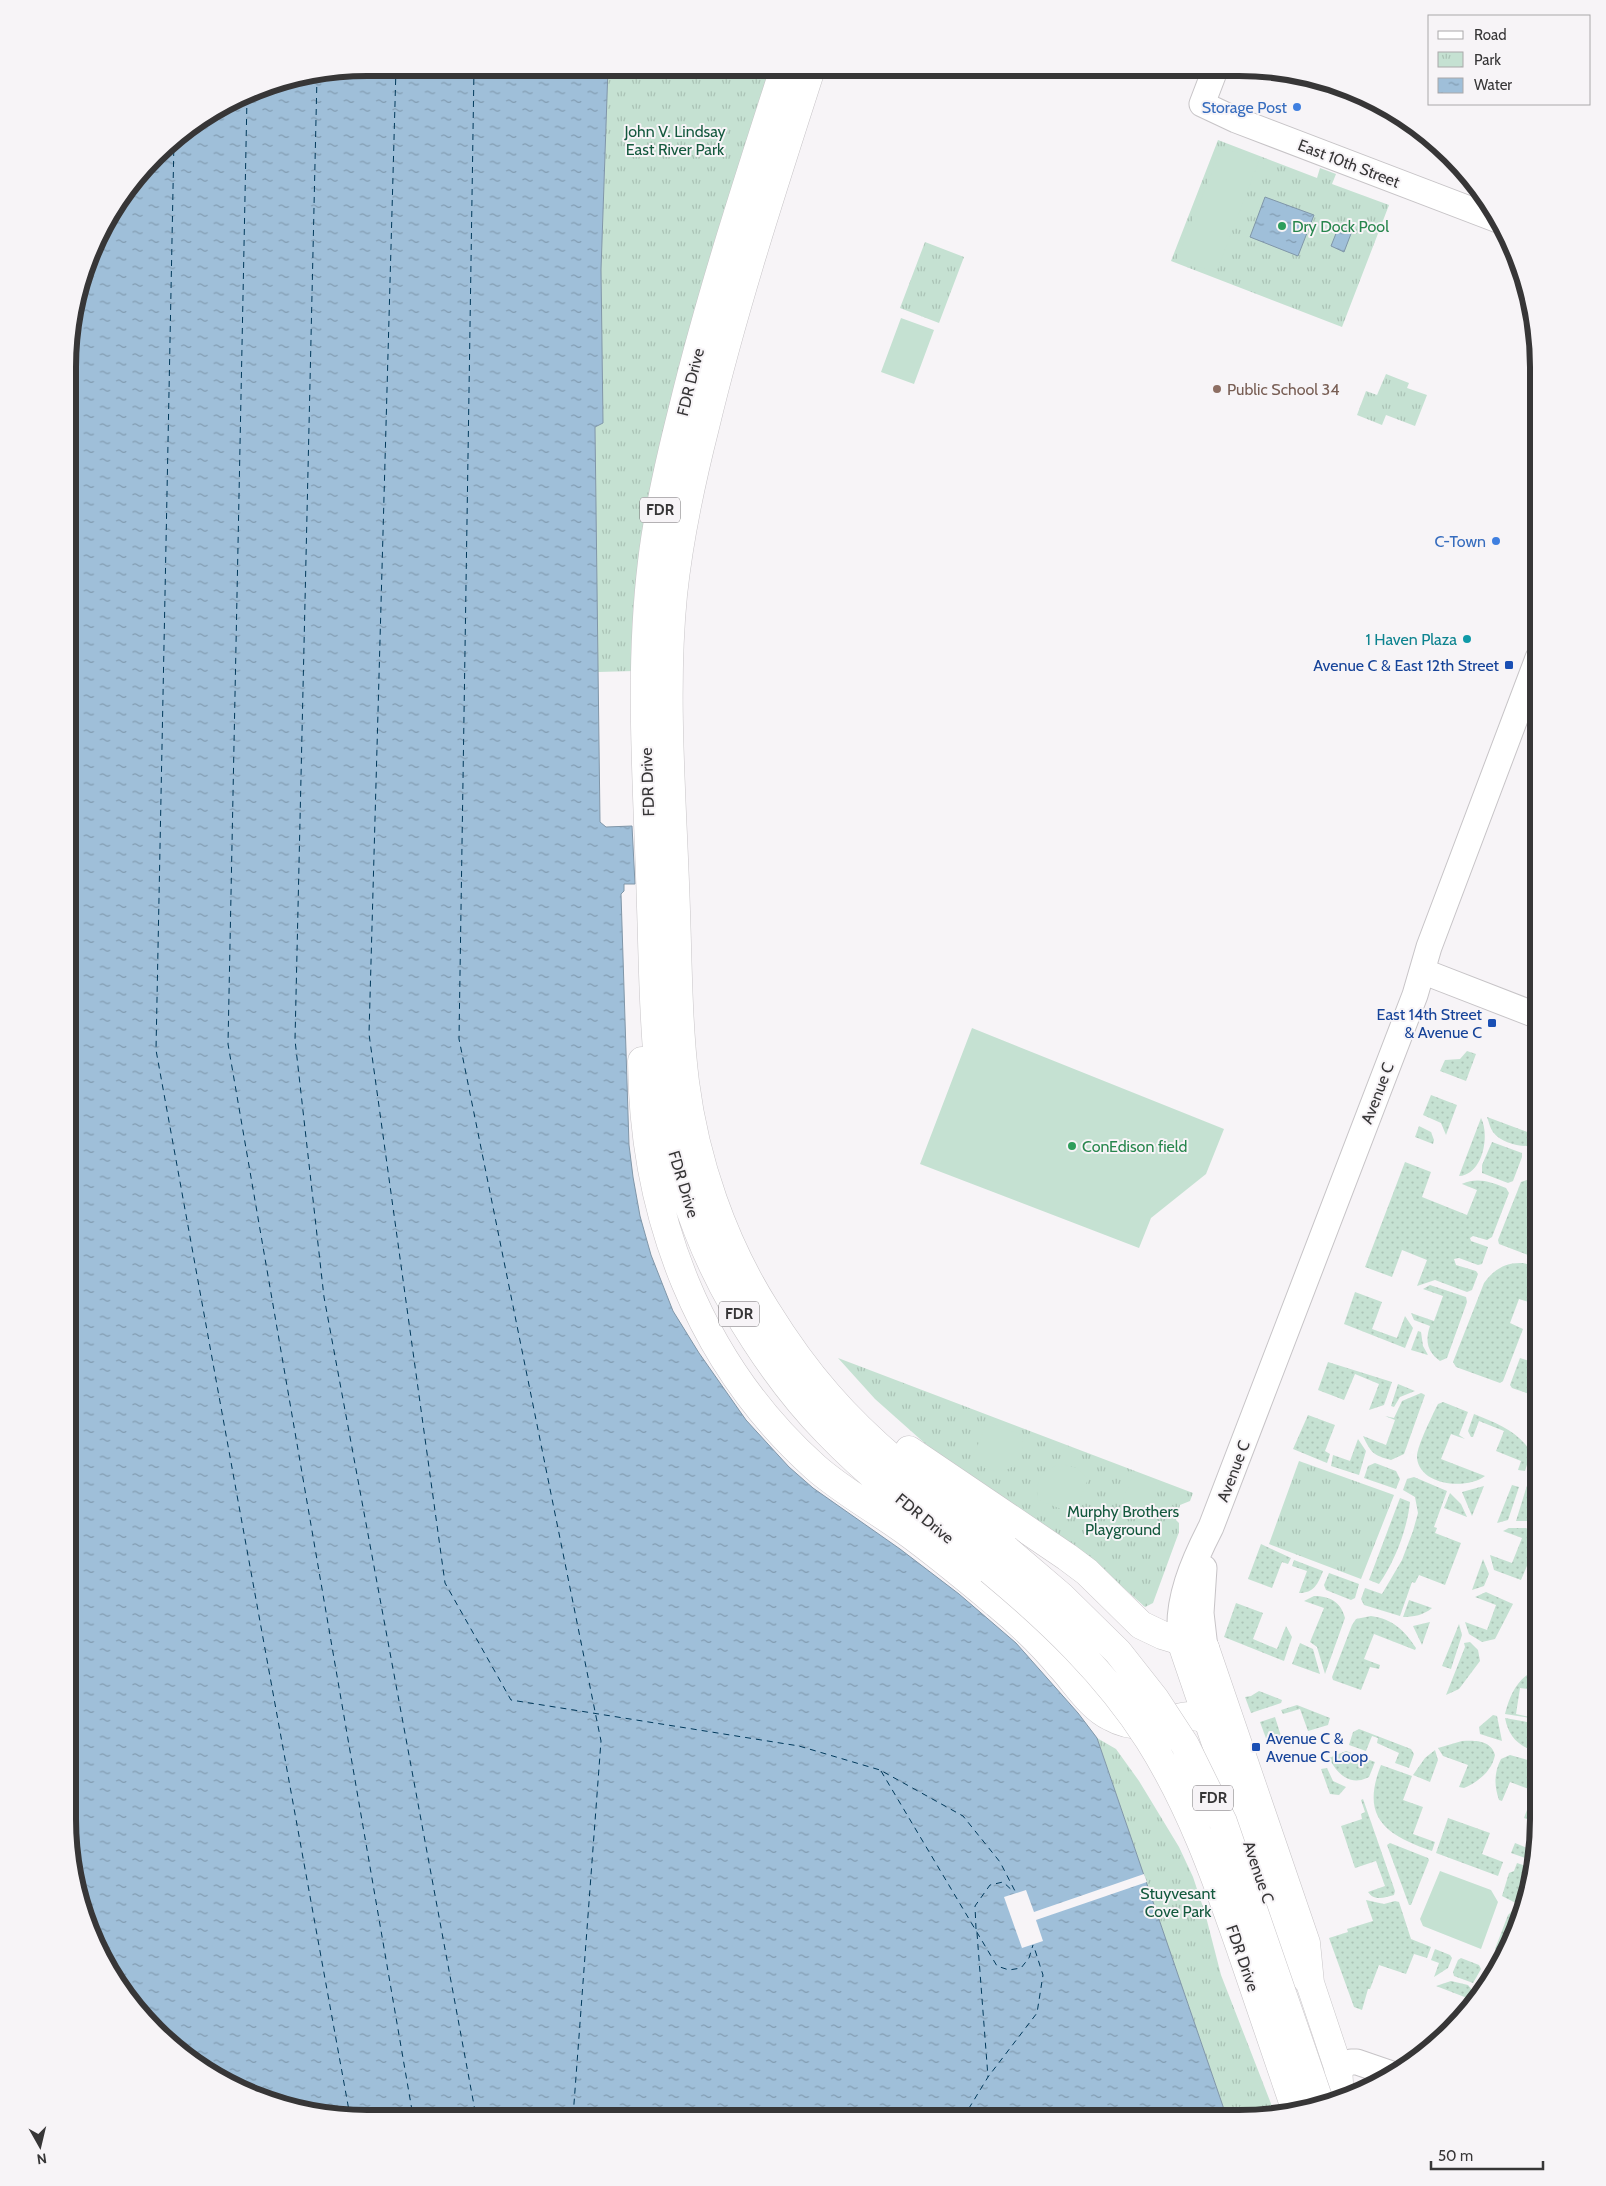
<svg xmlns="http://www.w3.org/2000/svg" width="1606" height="2186" viewBox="0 0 1606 2186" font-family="Cabin,sans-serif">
  <defs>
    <pattern id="grass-dots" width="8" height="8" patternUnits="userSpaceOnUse" patternTransform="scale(1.25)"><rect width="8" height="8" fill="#c5e1d2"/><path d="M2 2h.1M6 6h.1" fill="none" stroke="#aac2b5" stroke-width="1.8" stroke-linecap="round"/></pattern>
    <pattern id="park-tufts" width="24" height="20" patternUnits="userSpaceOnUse" patternTransform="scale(1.25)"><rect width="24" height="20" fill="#c5e1d2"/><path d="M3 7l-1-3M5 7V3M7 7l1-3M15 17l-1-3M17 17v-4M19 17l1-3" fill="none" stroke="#aac2b5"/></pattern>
    <pattern id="water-ripples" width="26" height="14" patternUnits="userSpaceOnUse" patternTransform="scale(1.25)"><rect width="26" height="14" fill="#9fbfd9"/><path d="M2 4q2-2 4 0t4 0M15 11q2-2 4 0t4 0" fill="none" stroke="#829cb1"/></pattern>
  </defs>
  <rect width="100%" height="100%" fill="#f7f4f7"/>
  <path fill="url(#grass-dots)" d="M1467 1051 1476 1054 1466 1081 1440 1071 1445 1060 1460 1059Z
    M1431 1095 1457 1105 1446 1135 1441 1123 1423 1115Z
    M1487 1117 1538 1136V1144C1525 1149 1502 1144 1493 1132 1490 1128 1489 1122 1487 1117Z
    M1481 1118C1490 1135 1483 1175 1459 1176Z
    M1419 1126 1431 1132 1434 1140 1433 1144 1415 1137Z
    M1492 1142 1522 1153V1157L1513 1181 1508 1183 1482 1173V1165Z
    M1538 1152V1172L1529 1168 1527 1164 1530 1156Z
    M1405 1162 1431 1172 1422 1197 1467 1215 1477 1190 1462 1184C1478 1177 1490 1182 1506 1188L1509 1193 1492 1237 1487 1240 1473 1236 1470 1238 1471 1241 1488 1247 1482 1264 1478 1265 1459 1258 1454 1259 1456 1265 1476 1271 1478 1274 1472 1290 1467 1292 1435 1280 1417 1286 1427 1260 1402 1250 1392 1277 1365 1267Z
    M1532 1178 1538 1180V1236L1532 1253 1528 1255 1499 1244 1498 1240 1521 1182Z
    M1523 1263 1538 1267V1305L1519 1299 1510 1323 1523 1329 1503 1381 1500 1383 1456 1367 1453 1362 1484 1283C1494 1269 1506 1262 1523 1263Z
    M1430 1285 1466 1297 1467 1302 1447 1358 1440 1361C1427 1352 1425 1340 1430 1326L1414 1320 1411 1313 1434 1321 1443 1296 1423 1289Z
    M1355 1292 1382 1302 1372 1329 1397 1338 1405 1316 1413 1328 1405 1348 1344 1324Z
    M1418 1331 1421 1332 1423 1346 1428 1355 1411 1350Z
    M1520 1358 1538 1364V1397L1512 1388 1510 1385Z
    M1328 1362 1392 1382 1384 1405 1369 1410 1379 1384 1355 1374 1344 1400 1318 1390Z
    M1398 1384 1415 1391 1400 1397 1394 1407 1391 1406Z
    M1421 1393 1425 1395 1404 1454 1391 1460C1373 1455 1371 1453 1363 1436L1386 1445 1395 1420 1385 1416 1394 1418 1402 1401Z
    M1443 1402 1468 1412 1459 1435 1465 1439 1451 1434 1441 1459 1485 1476C1467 1490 1420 1486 1417 1458 1416 1448 1433 1414 1438 1404Z
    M1474 1414C1496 1423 1518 1431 1531 1452L1525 1471 1518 1470 1521 1461 1496 1451 1504 1431 1479 1421 1473 1437H1471L1468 1431Z
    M1308 1415 1335 1425 1325 1451 1330 1454 1327 1463 1293 1449Z
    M1358 1439 1366 1451 1359 1475 1331 1466 1333 1455 1350 1461Z
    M1375 1463 1396 1471 1400 1479 1396 1489 1364 1478 1368 1466Z
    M1533 1466 1538 1468V1511L1530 1517 1529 1521H1516Z
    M1414 1477 1447 1491 1434 1527 1437 1528 1435 1533 1461 1543 1445 1585 1419 1575 1415 1583 1412 1582 1400 1616 1364 1605 1361 1599 1365 1588 1382 1594 1402 1560 1413 1531 1418 1513 1415 1497 1403 1490 1407 1479Z
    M1512 1485 1519 1487 1508 1520 1497 1523Z
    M1484 1486 1472 1516 1462 1492Z
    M1450 1493 1461 1504 1467 1517 1444 1508Z
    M1400 1498 1410 1502C1407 1530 1395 1561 1379 1584L1369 1580Z
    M1509 1528H1526C1542 1538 1526 1567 1521 1580L1494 1570 1490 1555 1512 1563 1522 1538 1503 1531Z
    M1261 1544 1291 1558 1288 1564 1282 1562 1272 1588 1248 1579Z
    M1483 1559 1489 1574 1484 1586 1472 1590Z
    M1294 1560 1323 1571C1318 1584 1314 1593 1299 1593L1307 1571 1292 1566Z
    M1329 1573 1359 1584 1355 1598 1351 1600 1326 1590 1324 1585Z
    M1486 1592 1513 1604 1495 1639 1482 1642 1469 1634 1465 1622 1487 1630 1496 1605 1475 1597Z
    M1314 1596C1330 1596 1341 1602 1345 1618L1325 1674 1317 1647 1310 1642 1324 1608 1304 1601Z
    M1409 1600 1432 1608C1424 1615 1413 1617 1403 1617Z
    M1236 1603 1263 1613 1253 1639 1277 1649 1286 1626 1292 1637 1284 1661 1224 1637Z
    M1371 1616C1393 1619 1404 1630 1416 1648L1415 1650 1374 1634 1364 1659 1380 1665 1379 1669 1370 1667 1361 1690 1333 1680 1332 1677 1352 1625 1356 1619Z
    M1430 1622 1422 1645 1413 1626Z
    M1459 1624 1462 1635 1451 1669 1442 1666Z
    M1470 1642 1478 1650 1480 1661 1459 1689 1446 1695 1465 1647 1464 1643Z
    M1300 1643 1313 1649 1320 1674 1292 1664Z
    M1538 1669V1690L1520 1688 1516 1714 1538 1719 1505 1714C1510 1694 1518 1677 1538 1669Z
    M1259 1691 1282 1700 1281 1703 1251 1713 1245 1697 1251 1696Z
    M1297 1705 1330 1718 1328 1725 1308 1731 1300 1709 1283 1714 1281 1710Z
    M1493 1715 1497 1716 1502 1741 1480 1734 1479 1727Z
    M1275 1717 1281 1736 1267 1741 1260 1722Z
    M1505 1718 1538 1724V1753C1519 1746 1509 1738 1505 1718Z
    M1359 1729 1411 1749 1414 1754 1409 1768 1395 1763 1399 1753 1377 1743 1378 1738 1372 1736 1366 1751 1349 1745 1353 1732Z
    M1462 1741C1475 1740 1491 1740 1495 1755 1492 1771 1478 1782 1464 1788L1459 1787 1468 1765 1443 1756 1438 1748Z
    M1435 1750 1438 1760 1430 1782 1413 1775 1425 1758Z
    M1346 1751 1375 1762 1369 1777C1350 1787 1337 1774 1329 1758Z
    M1510 1755 1538 1763V1823L1524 1818 1534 1791 1510 1782 1502 1801 1499 1800C1494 1786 1494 1772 1501 1759Z
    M1381 1765 1412 1776 1403 1800 1423 1807 1413 1834 1435 1842 1432 1851C1386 1835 1360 1818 1381 1765Z
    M1327 1768 1333 1781 1346 1787 1339 1795 1330 1794 1321 1769Z
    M1363 1799 1395 1891 1394 1895C1384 1898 1374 1901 1368 1892L1385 1886 1376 1861 1355 1868 1341 1826 1362 1819 1361 1814 1365 1812 1361 1800Z
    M1448 1818 1490 1833 1482 1854 1503 1862 1498 1876 1436 1853Z
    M1390 1843 1428 1858 1429 1860 1411 1905H1409L1387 1845Z
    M1515 1843 1535 1851 1534 1861 1511 1853Z
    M1517 1863 1532 1868 1525 1905 1522 1906 1502 1896 1509 1873 1514 1871Z
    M1366 1900 1384 1904 1395 1901 1399 1902 1411 1939 1431 1947 1427 1958 1414 1954 1406 1974 1379 1965 1370 1989H1368L1362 2010 1354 2007 1329 1938 1348 1932 1347 1929 1373 1921Z
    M1513 1910 1519 1911 1523 1916 1520 1921 1510 1918 1501 1943 1508 1945 1502 1956H1500L1495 1949 1508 1915Z
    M1435 1949 1450 1955 1452 1958 1448 1968 1434 1977 1439 1963 1431 1960Z
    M1461 1958 1479 1965 1481 1969 1473 1983 1454 1976 1453 1972 1458 1960Z
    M1490 1969 1495 1971 1484 1990 1483 1980 1486 1971Z
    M1451 1981 1468 1985 1478 1997 1475 2001 1436 1986Z"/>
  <path fill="url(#park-tufts)" d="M608 68 772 69 634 671 598 672 595 427 603 423 601 270Z
    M1218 140 1317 178 1320 168 1336 174 1332 184 1389 205 1342 327 1171 261Z
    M925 242 964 257 939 323 900 308Z
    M1386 374 1409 383 1407 388 1427 395 1415 426 1386 415 1382 425 1357 415 1366 391 1377 395Z
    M838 1358 1193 1493 1190 1501 1180 1505 1176 1520 1179 1523V1532L1153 1603 1145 1607 1093 1561 929 1447 875 1399Z
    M1299 1461 1394 1495 1361 1579 1269 1544Z
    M1097 1738 1116 1749 1139 1781 1179 1847 1193 1877 1205 1913 1221 1975 1275 2114 1227 2118Z"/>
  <path fill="#c5e1d2" d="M1222 147 1259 161 1216 273 1177 259Z
    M901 318 934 330 914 384 881 372Z
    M972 1028 1224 1129 1206 1174 1151 1218 1139 1248 920 1164Z
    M987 1422 1022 1435C1030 1469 993 1485 973 1457Z
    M1063 1464 1077 1468 1088 1479 1074 1514 1038 1500C1034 1481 1044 1467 1063 1464Z
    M1134 1472 1161 1482 1147 1518 1120 1508Z
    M1440 1871 1491 1890 1498 1902 1481 1949 1423 1926 1420 1919Z"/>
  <path fill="url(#water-ripples)" stroke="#8096a8" d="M367 68H608L601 270 603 423 595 427 600 822 606 827 632 826 635 884H624V891L621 894 629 1145 633 1177 640 1216 651 1255 673 1311 699 1353 746 1420 789 1467 813 1488 900 1549 959 1594 1016 1643 1078 1713 1097 1738 1227 2118 328 2116 270 2103 200 2068 142 2017 99 1952 78 1896 68 1819 70 328 107 217 170 142 270 83Z
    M1265 197 1314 215 1298 256 1250 237Z
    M1339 226 1352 231 1344 252 1331 246Z"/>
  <path fill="#f7f4f7" d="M1144 1874 1147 1882 1036 1920 1043 1941 1022 1948 1004 1897 1026 1890 1034 1912Z"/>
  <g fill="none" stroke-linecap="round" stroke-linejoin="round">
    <path stroke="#00395b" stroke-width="1" stroke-dasharray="6 5" stroke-linecap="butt" d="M396 68 369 1034 445 1583 511 1700 799 1746 880 1770 963 1816 1000 1862 1016 1893
      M474 68 459 1039 601 1741 573 2117
      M317 76 295 1040 324 1297 476 2116
      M247 97 228 1044 413 2116
      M174 139 156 1050 350 2116
      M881 1771 997 1966 1009 1970 1021 1968 1029 1958 1033 1945
      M976 1929 975 1906 990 1885 1003 1882 1014 1892
      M977 1933 988 2077
      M963 2118 988 2077 1037 2013 1043 1975 1034 1947"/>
    <defs>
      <path id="secondary" d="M1215 70 1202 104 1236 120 1498 220
        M1422 971 1538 1016
        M1204 1568 1201 1613 1205 1648
        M1181 1641C1175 1602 1194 1560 1211 1527L1415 995 1429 947 1538 658
        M1338 2067 1351 2062H1357L1392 2074"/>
      <path id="primary" d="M1181 1641 1286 1949 1293 1963 1310 1983
        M1205 1648 1306 1943 1310 1983 1338 2067 1340 2099"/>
      <path id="highway" d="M784 69C748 181 711 293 683 408 670 459 658 510 652 562 638 676 648 792 651 907 653 962 653 1018 659 1072 668 1153 693 1235 734 1306 760 1351 790 1394 827 1432 876 1483 934 1526 990 1570
        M811 69C773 187 734 306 705 427 691 482 679 538 673 595 663 697 673 808 676 911 678 968 678 1025 685 1082 695 1161 723 1242 766 1310 784 1339 805 1369 828 1395 879 1454 945 1501 1006 1549
        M642 1061C643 1215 699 1363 815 1467 842 1491 875 1509 904 1530 936 1553 967 1579 997 1604 1020 1623 1042 1644 1061 1667 1076 1683 1090 1707 1111 1717 1123 1724 1138 1726 1152 1725 1172 1722 1186 1710 1207 1720
        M909 1450 1067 1557 1087 1572 1141 1625 1162 1635 1205 1648"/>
    </defs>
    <use href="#secondary" stroke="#c7c4c7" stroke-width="27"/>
    <use href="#primary" stroke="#c7c4c7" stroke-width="29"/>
    <use href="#highway" stroke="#c7c4c7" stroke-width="29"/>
    <use href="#secondary" stroke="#fff" stroke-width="25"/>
    <use href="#primary" stroke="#fff" stroke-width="28"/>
    <use href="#highway" stroke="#fff" stroke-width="28"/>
    <defs>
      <path id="highway-bridge" d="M1006 1549 1062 1597 1118 1652 1155 1699 1185 1745 1223 1822 1321 2106
        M990 1570C1050 1620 1107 1674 1149 1740 1190 1805 1215 1875 1240 1947 1259 2002 1277 2056 1296 2111"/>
    </defs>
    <use href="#highway-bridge" stroke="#c7c4c7" stroke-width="29" stroke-linecap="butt"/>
    <use href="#highway-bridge" stroke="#fff" stroke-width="28"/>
  </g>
  <g fill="#3f7fe0" stroke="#f7f4f7" stroke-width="2">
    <circle cx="1297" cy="107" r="5"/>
    <circle cx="1496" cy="541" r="5"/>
  </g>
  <g fill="#2e9e5b" stroke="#f7f4f7" stroke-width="2">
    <circle cx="1282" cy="226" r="5"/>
    <circle cx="1072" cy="1146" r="5"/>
  </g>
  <circle fill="#8d6e63" stroke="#f7f4f7" stroke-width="2" cx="1217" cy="389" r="5"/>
  <circle fill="#0f9aa8" stroke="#f7f4f7" stroke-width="2" cx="1467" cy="639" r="5"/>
  <g fill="#1a4fb4" stroke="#f7f4f7" stroke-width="2">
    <rect x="1504" y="660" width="10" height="10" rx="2.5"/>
    <rect x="1487" y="1018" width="10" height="10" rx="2.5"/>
    <rect x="1251" y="1742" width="10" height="10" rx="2.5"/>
  </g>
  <g text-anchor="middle" stroke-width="4" stroke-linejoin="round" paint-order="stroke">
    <g fill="#f7f4f7" stroke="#716f71" stroke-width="1">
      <rect x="640" y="497.5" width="40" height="25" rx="4"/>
      <rect x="719" y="1301.5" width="40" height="25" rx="4"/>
      <rect x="1193" y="1785.5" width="40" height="25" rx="4"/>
    </g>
    <g font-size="15" font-weight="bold" fill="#373637">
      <text x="660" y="515">FDR</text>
      <text x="739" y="1319">FDR</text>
      <text x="1213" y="1803">FDR</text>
    </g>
    <g font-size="16" fill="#366cbe" stroke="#f7f4f7" text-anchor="end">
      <text x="1287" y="113">Storage Post</text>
      <text x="1486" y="547">C-Town</text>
    </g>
    <g font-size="16" fill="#14593e" stroke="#f7f4f7">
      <text x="675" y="137">John V. Lindsay<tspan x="675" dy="18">East River Park</tspan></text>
      <text x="1123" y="1517">Murphy Brothers<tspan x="1123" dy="18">Playground</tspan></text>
      <text x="1178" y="1899">Stuyvesant<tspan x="1178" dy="18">Cove Park</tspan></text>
    </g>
    <g font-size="16" fill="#373637" stroke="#f7f4f7">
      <text transform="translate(1349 163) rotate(21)" y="6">East 10th Street</text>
      <text transform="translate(690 382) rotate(-76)" y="6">FDR Drive</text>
      <text transform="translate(647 782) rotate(-92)" y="6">FDR Drive</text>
      <text transform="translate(1377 1093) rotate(-69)" y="6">Avenue C</text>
      <text transform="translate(684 1184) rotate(73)" y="6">FDR Drive</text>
      <text transform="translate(1233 1471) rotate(-69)" y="6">Avenue C</text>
      <text transform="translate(925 1518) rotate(39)" y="6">FDR Drive</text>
      <text transform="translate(1259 1872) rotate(71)" y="6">Avenue C</text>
      <text transform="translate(1243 1958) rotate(71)" y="6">FDR Drive</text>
    </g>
    <g font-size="16" fill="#27864d" stroke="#f7f4f7" text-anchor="start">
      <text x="1292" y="232">Dry Dock Pool</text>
      <text x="1082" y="1152">ConEdison field</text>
    </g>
    <g font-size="16" fill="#785e54" stroke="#f7f4f7" text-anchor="start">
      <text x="1227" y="395">Public School 34</text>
    </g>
    <g font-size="16" fill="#0d838f" stroke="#f7f4f7" text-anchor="end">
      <text x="1457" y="645">1 Haven Plaza</text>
    </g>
    <g font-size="16" fill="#164399" stroke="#f7f4f7" text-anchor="end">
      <text x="1499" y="671">Avenue C &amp; East 12th Street</text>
      <text x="1482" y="1020">East 14th Street<tspan x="1482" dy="18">&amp; Avenue C</tspan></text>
      <text x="1266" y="1744" text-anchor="start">Avenue C &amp;<tspan x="1266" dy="18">Avenue C Loop</tspan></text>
    </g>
  </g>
  <path d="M0 0H1606V2186H0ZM367 76H1239A291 291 0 0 1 1530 367V1819A291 291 0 0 1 1239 2110H367A291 291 0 0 1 76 1819V367A291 291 0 0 1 367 76Z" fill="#f7f4f7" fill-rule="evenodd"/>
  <path fill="none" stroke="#373637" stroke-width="6" d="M367 76H1239A291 291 0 0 1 1530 367V1819A291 291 0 0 1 1239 2110H367A291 291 0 0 1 76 1819V367A291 291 0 0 1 367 76Z"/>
  <rect x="1428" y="15" width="162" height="90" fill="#f7f4f7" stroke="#aaa8aa"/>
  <rect x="1438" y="31" width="25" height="8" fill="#ffffff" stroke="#aaa8aa"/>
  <text x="1474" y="40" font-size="15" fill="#373637">Road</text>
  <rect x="1438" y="52" width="25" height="15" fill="url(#park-tufts)" stroke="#aaa8aa"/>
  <text x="1474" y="65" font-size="15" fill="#373637">Park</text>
  <rect x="1438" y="78" width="25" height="15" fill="url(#water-ripples)" stroke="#aaa8aa"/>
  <text x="1474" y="90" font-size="15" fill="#373637">Water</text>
  <g transform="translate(40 2146) rotate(172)" stroke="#f7f4f7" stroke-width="4" paint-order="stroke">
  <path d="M0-4L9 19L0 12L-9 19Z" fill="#373637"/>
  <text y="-8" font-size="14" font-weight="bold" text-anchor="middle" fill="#373637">N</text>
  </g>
  <path d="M1431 2161v8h112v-8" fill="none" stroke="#373637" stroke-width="2.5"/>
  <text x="1438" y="2161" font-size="15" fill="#373637" stroke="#f7f4f7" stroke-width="4" paint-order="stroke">50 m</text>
</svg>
